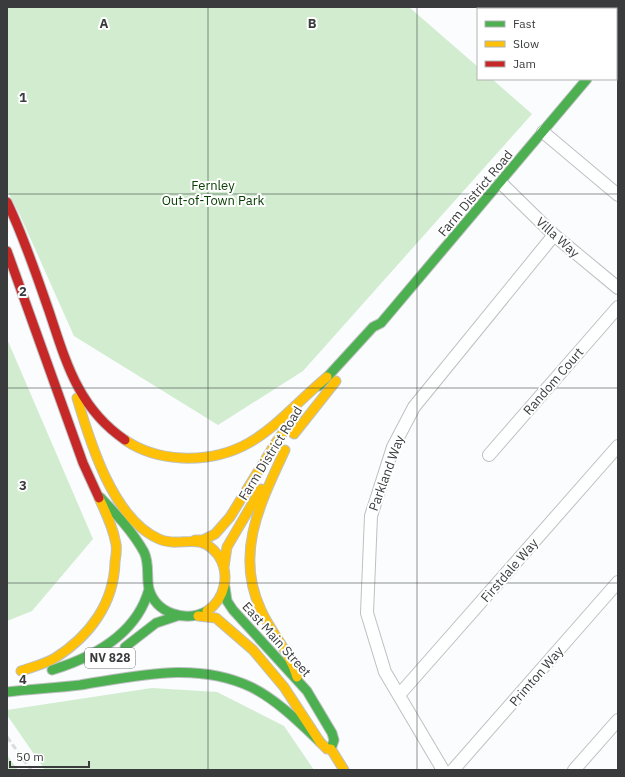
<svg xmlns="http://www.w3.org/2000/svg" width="625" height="777" viewBox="0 0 625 777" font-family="'IBM Plex Sans',sans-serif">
  <rect width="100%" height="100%" fill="#fafcfe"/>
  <path fill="#d1eccf" d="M7 7H409L478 67V79H492L532 114 303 371 218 425 74 336 19 213 7 190Z
    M7 339 93 539 32 611 7 621Z
    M152 688 217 692 284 726 314 770H45L7 715V710Z
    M7 755 18 770H7Z"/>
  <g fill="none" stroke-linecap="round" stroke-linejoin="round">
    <defs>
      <path id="street" d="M543 132 618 195
        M501 183 554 235 618 288
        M489 455 618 307
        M399 695 618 446
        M443 770 385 672 367 613 371 516 393 447 414 407 554 235
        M453 770 618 582
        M574 770 618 720"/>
      <path id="fast" d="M319 386 373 327 381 323 587 79
        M100 497C116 514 133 532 144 552 150 564 146 577 149 589 156 613 185 623 207 611
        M225 587 227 601 233 610 307 691 332 733 334 740 331 749
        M125 647 156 623 177 616
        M52 670C94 657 137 634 149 589
        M7 692C31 689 56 688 80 685 137 676 196 661 251 687 277 700 299 722 320 742"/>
      <path id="slow" d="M616 44 618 42
        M77 398C90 442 113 519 159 539 181 549 199 530 218 555 231 574 225 599 207 611
        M294 434 336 381
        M125 440C141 451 162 457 182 458 253 461 279 417 327 377
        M285 450C261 502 234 553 261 610 271 633 290 652 297 677
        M195 540H203L215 534 230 517 275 444 296 414
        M224 567 227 547 261 489
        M198 616 216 618 253 650 284 687 320 742 327 749H331L344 770
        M21 671C32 667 45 664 55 658 90 636 114 603 115 562 116 556 117 549 116 544 113 527 106 513 99 498"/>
      <path id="jam" d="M7 202C24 237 36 274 49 311 66 362 78 408 125 440
        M7 251 83 463 99 498"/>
    </defs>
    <use href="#street" stroke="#bec0c2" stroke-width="14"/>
    <use href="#fast" stroke="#bec0c2" stroke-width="11"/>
    <use href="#slow" stroke="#bec0c2" stroke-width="11"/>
    <use href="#jam" stroke="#bec0c2" stroke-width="11"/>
    <use href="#street" stroke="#feffff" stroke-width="12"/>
    <use href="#fast" stroke="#4caf50" stroke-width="9"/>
    <use href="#slow" stroke="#ffc107" stroke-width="9"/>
    <use href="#jam" stroke="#c62828" stroke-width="9"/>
    <path stroke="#dbdbdb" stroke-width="3" stroke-dasharray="6 3" stroke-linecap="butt" d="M7 737 31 770"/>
  </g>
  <path fill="none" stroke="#393b3c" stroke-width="1" stroke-opacity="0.55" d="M208 7V770M417 7V770M7 194H618M7 388H618M7 583H618"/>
  <g text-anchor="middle" stroke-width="4" stroke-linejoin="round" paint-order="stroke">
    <rect fill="#fff" stroke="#747676" stroke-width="1" x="85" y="648" width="50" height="20" rx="3"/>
    <g font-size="12" font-weight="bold" fill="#393b3c">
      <text x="110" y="662">NV 828</text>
    </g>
    <g font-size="13" fill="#094003" stroke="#fff">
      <text x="213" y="190">Fernley<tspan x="213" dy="15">Out-of-Town Park</tspan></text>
    </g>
    <g font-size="13" fill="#393b3c" stroke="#fff">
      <text transform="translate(475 193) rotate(-50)" y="5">Farm District Road</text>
      <text transform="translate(558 237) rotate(42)" y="5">Villa Way</text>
      <text transform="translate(553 381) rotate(-49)" y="5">Random Court</text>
      <text transform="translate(270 453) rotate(-58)" y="5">Farm District Road</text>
      <text transform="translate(386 473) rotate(-70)" y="5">Parkland Way</text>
      <text transform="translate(509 570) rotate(-49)" y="5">Firstdale Way</text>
      <text transform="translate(277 639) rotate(48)" y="5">East Main Street</text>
      <text transform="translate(536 676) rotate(-49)" y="5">Primton Way</text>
    </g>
  </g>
  <g font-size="13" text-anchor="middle" font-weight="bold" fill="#393b3c" stroke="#fff" stroke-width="4" stroke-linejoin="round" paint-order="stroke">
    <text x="104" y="28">A</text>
    <text x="312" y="28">B</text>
    <text x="23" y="102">1</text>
    <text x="23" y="296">2</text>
    <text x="23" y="490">3</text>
    <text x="23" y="684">4</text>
  </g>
  <rect width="625" height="777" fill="none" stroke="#393b3c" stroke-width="16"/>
  <rect x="477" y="8" width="140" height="72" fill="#ffffff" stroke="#b0b1b1"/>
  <rect x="485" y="21" width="20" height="6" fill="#4caf50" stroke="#b0b1b1"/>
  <text x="513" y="28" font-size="12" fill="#393b3c">Fast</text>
  <rect x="485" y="41" width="20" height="6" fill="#ffc107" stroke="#b0b1b1"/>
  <text x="513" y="48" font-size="12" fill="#393b3c">Slow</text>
  <rect x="485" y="61" width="20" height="6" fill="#c62828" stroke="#b0b1b1"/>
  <text x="513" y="68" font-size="12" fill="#393b3c">Jam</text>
  <path d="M10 761v6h79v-6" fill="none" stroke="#393b3c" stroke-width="2"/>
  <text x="16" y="761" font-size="12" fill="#393b3c" stroke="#ffffff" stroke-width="3" paint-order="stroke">50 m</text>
</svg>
